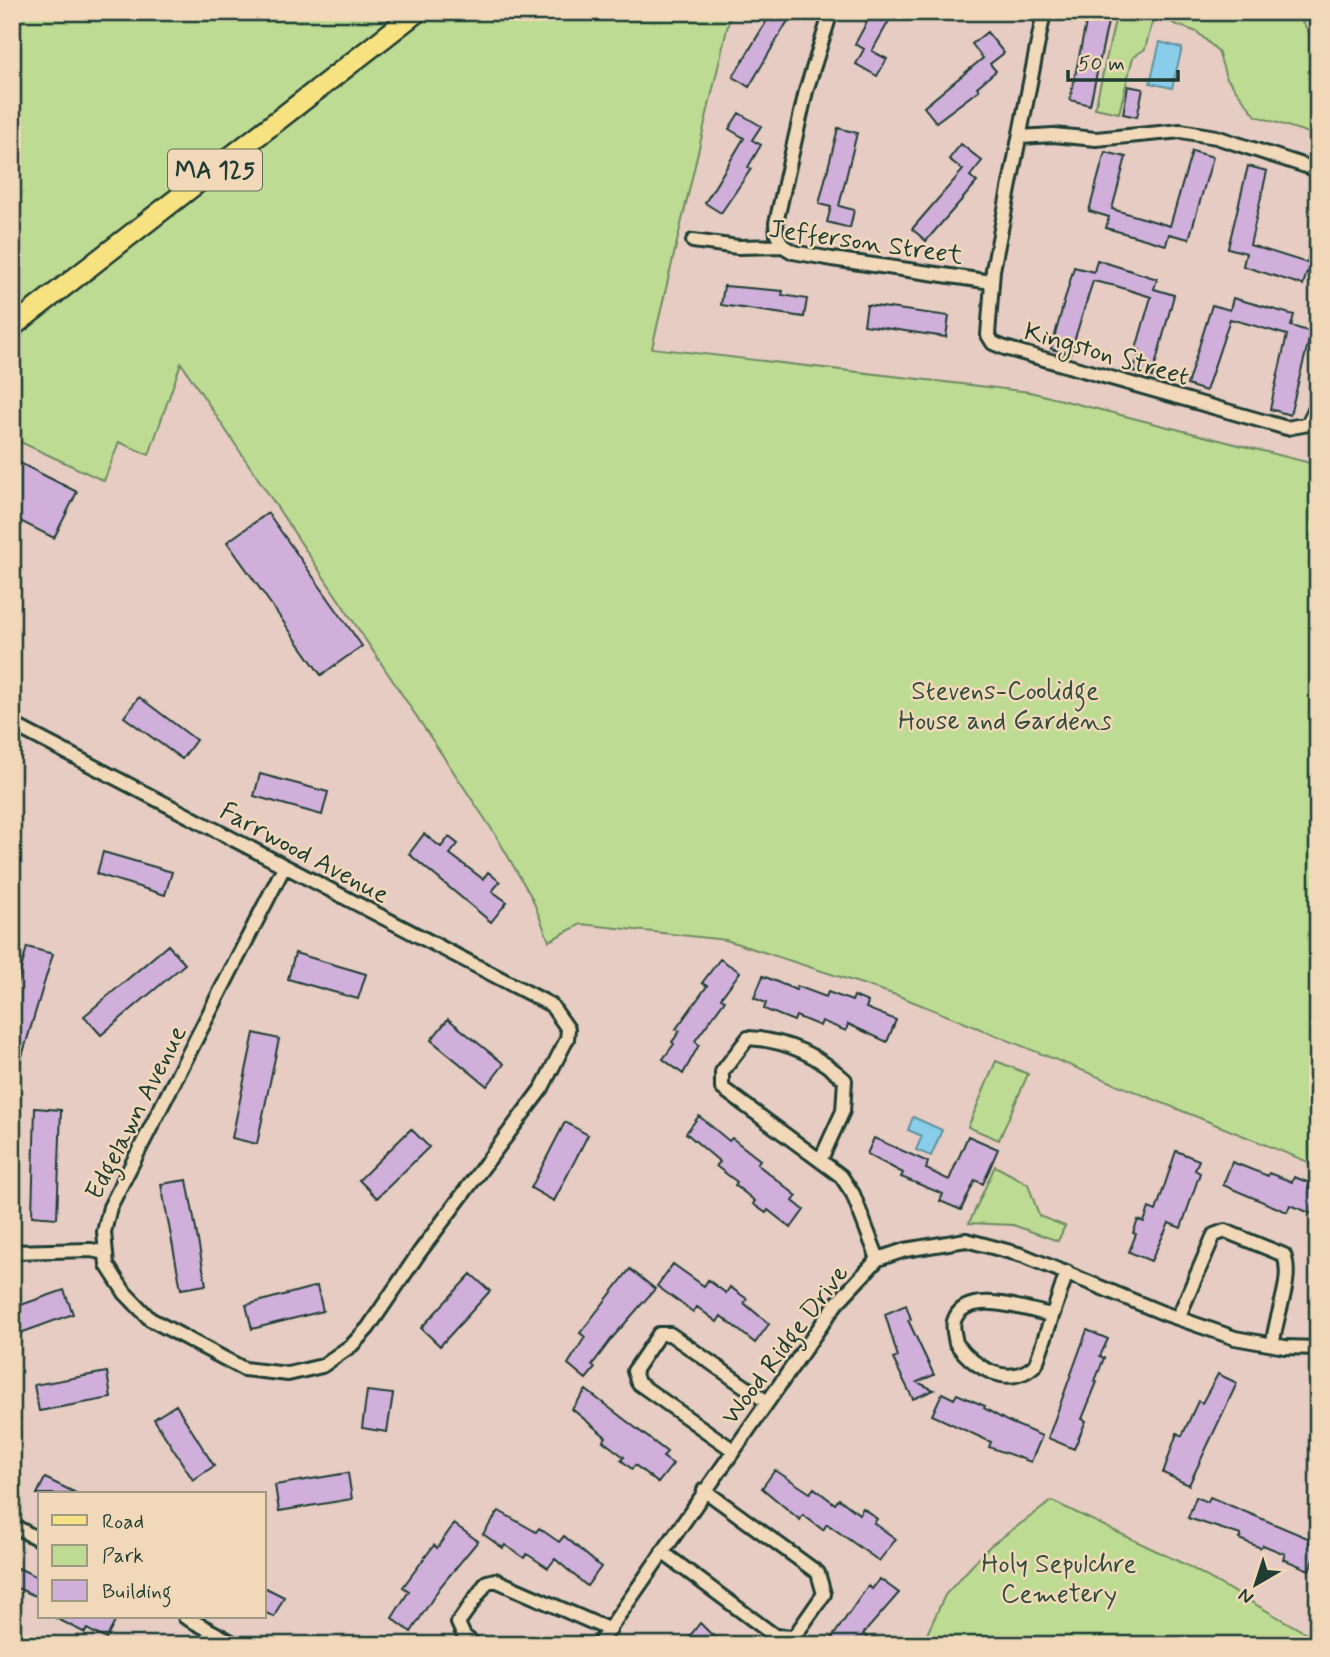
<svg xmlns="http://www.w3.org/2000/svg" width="1330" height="1657" viewBox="0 0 1330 1657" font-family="Mynerve,sans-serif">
  <rect width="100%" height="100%" fill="#e6ccc2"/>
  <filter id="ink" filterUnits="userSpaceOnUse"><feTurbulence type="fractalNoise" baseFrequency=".0143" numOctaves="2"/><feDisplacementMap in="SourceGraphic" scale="14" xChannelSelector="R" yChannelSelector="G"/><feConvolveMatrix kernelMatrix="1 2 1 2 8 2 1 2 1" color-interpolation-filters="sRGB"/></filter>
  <g filter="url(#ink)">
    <path fill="#bedb93" stroke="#6e8c64" stroke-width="2" d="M12 12H731L652 348 1030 392 1318 465V1166L899 996 726 940 581 924 549 941 532 898 495 834 181 363 149 455 119 442 104 481 12 438Z
      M1106 12H1155L1145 49 1133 57 1119 113 1095 108 1116 16Z
      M1163 12H1296L1314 40H1318V136L1256 116 1226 77 1218 51 1197 32 1174 24Z
      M996 1061 1028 1074 999 1140 968 1127Z
      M995 1166 1028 1184 1039 1216 1065 1226 1058 1241 1013 1225 969 1223Z
      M1052 1501 1186 1565 1318 1640V1645H922L945 1595 990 1546Z"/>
    <path fill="#89cdea" stroke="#5f93a1" stroke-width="2" d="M1160 42 1182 48 1172 88 1150 83Z
      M913 1117 942 1130 931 1156 916 1150 922 1136 908 1130Z"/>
    <path fill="#d0b0db" stroke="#1f3d34" stroke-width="2" d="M772 12 789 19 749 87 733 77Z
      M869 12H894L872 51 887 59 877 76 856 64 864 49 855 44 867 22 864 20Z
      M1087 18 1108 22 1090 105 1070 100Z
      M987 32 1004 53 990 64 996 71 977 87 979 90 936 122 924 107 983 58 972 44Z
      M1128 86 1143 89 1137 117 1123 114Z
      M739 113 761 126 752 140 761 145 748 167 751 169 721 213 705 203 744 138 729 129Z
      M838 128 857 133 839 206 854 210 850 228 827 222 831 207 819 204Z
      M961 144 982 161 970 176 977 182 926 241 912 229 963 170 949 159Z
      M1192 151 1213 157 1189 239 1169 234 1166 245 1106 228 1109 217 1089 211 1105 152 1126 157 1112 209 1170 226Z
      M1248 166 1267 171 1250 245 1307 263 1314 237 1318 238V275L1307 272 1303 285 1243 266 1246 253 1228 248Z
      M1097 260 1157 279 1154 289 1174 295 1152 377 1133 371 1140 350 1136 349 1151 297 1116 286 1093 281 1070 354 1051 349 1074 267 1094 272Z
      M724 286 783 291 782 295 807 299 804 317 721 305Z
      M1233 298 1294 315 1291 326 1311 332 1290 415 1270 409 1287 335 1252 325 1230 319 1206 391 1187 385 1212 305 1230 310Z
      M867 305 949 316 946 337 864 325Z
      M12 459 77 492 54 538 12 517Z
      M268 513 362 646 321 675 227 542Z
      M139 697 196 740 182 759 124 717Z
      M260 774 328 792 322 815 254 796Z
      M424 834 441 847 449 837 458 844 450 854 483 879 488 872 500 882 492 891 507 902 491 922 409 854Z
      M103 852 172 872 165 895 97 874Z
      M168 945 185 964 101 1035 84 1016Z
      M27 947 53 954 16 1076 12 1075V1002Z
      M295 953 366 974 358 999 288 979Z
      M720 959 740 972 721 998 725 1000 695 1041 699 1045 683 1074 663 1059 674 1044 672 1042 680 1031 676 1029 707 986 702 983Z
      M763 976 796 990 797 986 826 997 828 992 852 1001 854 996 868 1002 866 1008 896 1020 887 1042 848 1024 846 1031 822 1021 820 1026 796 1016 794 1021 764 1009 766 1003 754 998Z
      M448 1019 504 1064 487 1086 431 1040Z
      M254 1033 279 1039 257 1144 232 1138Z
      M35 1108 61 1110 57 1218 32 1216Z
      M699 1116 729 1141 732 1138 760 1160 757 1164 797 1196 793 1201 804 1210 791 1228 768 1210 766 1213 753 1204 755 1201 735 1185 737 1182 716 1166 720 1162 686 1133Z
      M565 1122 588 1135 554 1201 531 1188Z
      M411 1129 429 1147 377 1198 359 1180Z
      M968 1136 998 1149 983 1184 975 1180 961 1210 940 1201 943 1194 901 1177 903 1173 867 1154 874 1138 928 1162 926 1169 949 1180Z
      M1176 1151 1199 1160 1195 1170 1200 1173 1181 1228 1169 1223 1151 1261 1129 1252 1136 1234 1133 1233 1138 1220 1144 1222 1149 1208 1156 1211Z
      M1232 1162 1268 1176 1269 1173 1292 1182 1294 1177 1310 1183 1308 1188 1318 1192V1216L1290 1205 1287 1212 1223 1185Z
      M187 1180 206 1285 181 1289 161 1184Z
      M673 1264 704 1286 708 1280 726 1293 730 1287 747 1299 744 1303 769 1324 755 1343 721 1316 717 1322 697 1307 693 1312 657 1286Z
      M630 1269 655 1289 613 1337 592 1365 595 1368 586 1379 568 1364 585 1337 580 1333Z
      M471 1274 490 1291 440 1346 421 1328Z
      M317 1286 323 1311 252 1329 246 1305Z
      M64 1290 73 1314 12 1336V1308Z
      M906 1305 911 1319 908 1320 934 1375 917 1382 934 1390 913 1399 893 1359 898 1357 885 1314Z
      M1087 1330 1108 1339 1100 1356 1104 1358 1095 1381 1097 1382 1082 1419 1086 1421 1074 1449 1048 1438Z
      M107 1372 111 1398 39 1411 34 1385Z
      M1218 1374 1237 1383 1189 1485 1163 1473 1177 1433 1182 1436 1198 1401 1202 1403Z
      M586 1390 667 1452 663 1457 673 1464 658 1483 635 1465 632 1469 621 1460 624 1457 603 1441 606 1437 572 1409Z
      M367 1391 393 1394 387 1432 362 1428Z
      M942 1393 954 1399 957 1394 985 1406 984 1408 1007 1421 1042 1436 1031 1462 989 1447 991 1442 932 1415Z
      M176 1405 214 1466 193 1480 154 1419Z
      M775 1470 810 1493 814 1488 835 1504 839 1499 859 1514 863 1508 877 1519 874 1523 896 1539 879 1561 827 1524 823 1530 803 1515 800 1520 762 1488Z
      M348 1473 352 1499 279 1511 275 1485Z
      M45 1478 78 1494H37Z
      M1196 1497 1208 1502 1210 1497 1310 1539 1309 1543 1318 1548 1309 1570 1283 1559 1285 1554 1263 1545 1261 1548 1239 1539 1241 1535 1188 1518Z
      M499 1511 536 1532 539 1528 559 1542 564 1536 601 1567 587 1586 555 1559 548 1568 527 1554 524 1558 505 1545 503 1548 483 1534Z
      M454 1524 478 1541 440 1587 411 1632 392 1618 409 1591 403 1587 434 1545 437 1548Z
      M18 1568 40 1578 36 1596 12 1586Z
      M880 1579 899 1593 863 1634 867 1637 861 1645H827L868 1586 872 1589Z
      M264 1587 284 1597 274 1617 264 1612Z
      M54 1617H110L116 1620 106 1639 87 1629 85 1633Z
      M700 1623 710 1633 725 1645H683Z"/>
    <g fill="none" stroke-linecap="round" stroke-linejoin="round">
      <defs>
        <path id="minor" d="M1044 12 993 270 988 335 993 343 1005 348 1287 428 1308 424 1318 404
          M1020 137 1053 135 1096 139 1181 131 1216 137 1318 170
          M693 241 738 247 783 246 793 252 832 259 992 282
          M783 246 777 235 776 223 806 91 831 12
          M12 724 534 996 551 1005 568 1029 567 1039 542 1088 419 1253 368 1328 352 1345 322 1366 288 1374 244 1369 150 1319 125 1293 107 1265 104 1232 110 1207 284 867
          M821 1159 843 1111 845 1080C818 1055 785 1040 748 1038L722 1072V1088L841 1176 853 1194 878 1259
          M12 1252 91 1250 106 1253
          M1051 1315C1027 1310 965 1287 954 1321 952 1327 955 1337 956 1343 974 1368 1010 1390 1036 1364L1067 1272
          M1178 1318 1214 1235 1225 1231 1284 1255C1294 1281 1274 1317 1273 1345
          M733 1450 638 1383 634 1371 659 1334H670L767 1402
          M12 1525 40 1540
          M662 1552 775 1636 794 1637 824 1594 818 1573 704 1490
          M185 1617 237 1645
          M475 1645 464 1636 458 1623 487 1582 495 1580 610 1630
          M598 1645 836 1304 878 1259 905 1250 966 1240 1022 1255 1163 1313 1235 1338 1285 1347 1318 1348"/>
        <path id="primary" d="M12 327 417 12"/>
      </defs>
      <use href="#minor" stroke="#1f3d34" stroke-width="18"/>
      <use href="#primary" stroke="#1f3d34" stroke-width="24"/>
      <use href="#minor" stroke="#f0d8b8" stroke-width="12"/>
      <use href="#primary" stroke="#f7e281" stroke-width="19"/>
    </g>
  </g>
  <g text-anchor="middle" stroke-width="5" stroke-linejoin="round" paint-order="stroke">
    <rect fill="#f0d8b8" stroke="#5e6c5c" stroke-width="2" x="168" y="149.5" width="94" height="41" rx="5"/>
    <g font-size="24" font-weight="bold" fill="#1f3d34">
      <text x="215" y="178">MA 125</text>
    </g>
    <g font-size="26" fill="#1f3d34" stroke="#f0d8b8">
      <text transform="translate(866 241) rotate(8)" y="9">Jefferson Street</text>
      <text transform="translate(1107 353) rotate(16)" y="9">Kingston Street</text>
      <text transform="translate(305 852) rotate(28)" y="9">Farrwood Avenue</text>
      <text transform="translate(135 1112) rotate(-63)" y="9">Edgelawn Avenue</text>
      <text transform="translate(784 1344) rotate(-53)" y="9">Wood Ridge Drive</text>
    </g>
    <g font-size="26" fill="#2f4d3e" stroke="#f0d8b8">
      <text x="1005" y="699">Stevens-Coolidge<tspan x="1005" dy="30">House and Gardens</tspan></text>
      <text x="1059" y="1572">Holy Sepulchre<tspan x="1059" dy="30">Cemetery</tspan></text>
    </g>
  </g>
  <rect width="1330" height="1657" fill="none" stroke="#f0d8b8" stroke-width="42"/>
  <rect x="21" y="21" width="1288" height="1615" fill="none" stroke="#1f3d34" stroke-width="2.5" filter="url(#ink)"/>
  <rect x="38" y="1492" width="228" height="126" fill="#f0d8b8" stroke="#9c9a83" stroke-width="2"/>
  <rect x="52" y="1515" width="35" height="10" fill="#f7e281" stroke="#9c9a83" stroke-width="2"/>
  <text x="102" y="1528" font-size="21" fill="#1f3d34">Road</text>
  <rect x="52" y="1545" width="35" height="21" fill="#bedb93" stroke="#9c9a83" stroke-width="2"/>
  <text x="102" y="1562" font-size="21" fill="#1f3d34">Park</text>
  <rect x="52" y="1580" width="35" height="21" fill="#d0b0db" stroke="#9c9a83" stroke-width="2"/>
  <text x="102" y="1598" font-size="21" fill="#1f3d34">Building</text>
  <g transform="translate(1256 1584) rotate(219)" stroke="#f0d8b8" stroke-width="5" paint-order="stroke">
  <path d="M0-5L12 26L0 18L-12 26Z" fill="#1f3d34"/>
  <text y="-10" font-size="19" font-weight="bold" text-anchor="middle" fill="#1f3d34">N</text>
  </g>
  <path d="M1068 70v10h110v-10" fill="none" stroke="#1f3d34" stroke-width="3.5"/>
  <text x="1078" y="70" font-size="21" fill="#1f3d34" stroke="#f0d8b8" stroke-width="5" paint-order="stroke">50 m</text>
</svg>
